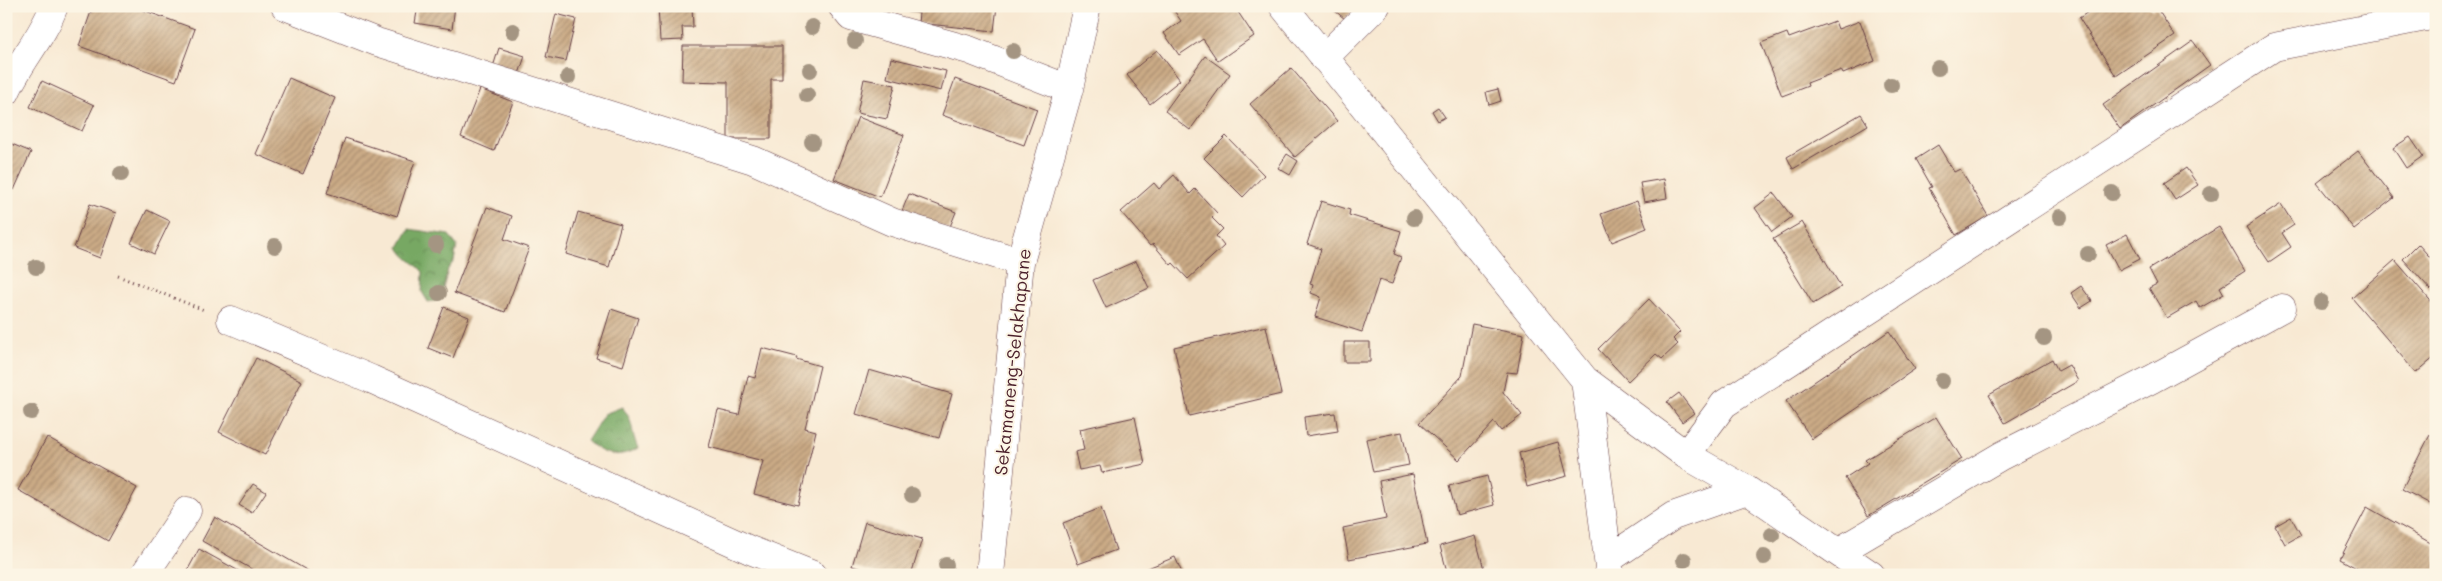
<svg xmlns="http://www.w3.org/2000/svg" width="2442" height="581" viewBox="0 0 2442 581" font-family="Mali,sans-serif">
  <defs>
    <pattern id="forest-crowns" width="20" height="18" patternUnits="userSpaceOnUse" patternTransform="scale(1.25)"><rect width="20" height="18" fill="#77a863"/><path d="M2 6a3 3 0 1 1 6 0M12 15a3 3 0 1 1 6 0" fill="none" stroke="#648852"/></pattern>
    <pattern id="building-hatch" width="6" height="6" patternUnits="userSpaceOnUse" patternTransform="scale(1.25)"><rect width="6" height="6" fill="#cbab86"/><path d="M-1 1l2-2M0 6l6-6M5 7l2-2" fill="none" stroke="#a78b6e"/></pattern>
  </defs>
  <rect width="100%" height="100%" fill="#fcf5e5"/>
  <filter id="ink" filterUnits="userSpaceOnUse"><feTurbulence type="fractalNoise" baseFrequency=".02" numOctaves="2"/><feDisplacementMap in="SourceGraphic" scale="10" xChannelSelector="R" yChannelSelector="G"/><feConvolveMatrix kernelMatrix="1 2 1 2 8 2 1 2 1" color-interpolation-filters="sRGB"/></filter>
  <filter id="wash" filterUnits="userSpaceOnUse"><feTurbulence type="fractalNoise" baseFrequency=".0096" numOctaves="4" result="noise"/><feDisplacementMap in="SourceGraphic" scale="20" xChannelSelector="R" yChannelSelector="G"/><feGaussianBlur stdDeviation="1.12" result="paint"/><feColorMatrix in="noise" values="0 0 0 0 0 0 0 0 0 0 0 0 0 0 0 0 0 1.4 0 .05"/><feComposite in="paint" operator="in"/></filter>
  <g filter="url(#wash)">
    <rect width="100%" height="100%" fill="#f8e9d3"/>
    <path fill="url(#forest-crowns)" stroke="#606447" d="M409 229 449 235 457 246 454 261 448 269 440 300 428 302 422 292 423 272C415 262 404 258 399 247Z
      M622 407C635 422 630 431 638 448 618 459 604 456 587 441L604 414Z"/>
    <g id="blocks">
      <path fill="url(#building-hatch)" d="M93 6H132L195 29 176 81 79 46Z
        M418 6H455L452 29 415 23Z
        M658 6H692L693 27H682L683 40 660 41Z
        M878 6H997L994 31 918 23 919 13 878 8Z
        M1171 6H1234L1254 36 1218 61 1203 39 1179 55 1164 33 1181 21Z
        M1329 6H1356L1345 19Z
        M2097 6H2149L2152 10 2156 7 2175 36 2116 76 2079 18Z
        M556 14 576 19 566 61 546 57Z
        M1835 21 1838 29 1860 21 1875 61 1843 74 1841 70 1807 83 1808 86 1782 96 1761 43 1787 33 1789 38Z
        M2193 41 2210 65 2120 129 2103 105Z
        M683 46H782V79H771V139H728V82L682 81Z
        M499 48 525 56 518 77 492 70Z
        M1157 50 1180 80 1150 104 1127 75Z
        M1205 56 1230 74 1190 130 1165 111Z
        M891 58 946 71 941 91 887 78Z
        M1291 68 1337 121 1295 157 1250 104Z
        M289 78 335 98 303 174 256 154Z
        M864 79 895 85 887 119 857 113Z
        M955 79 1037 109 1024 145 942 115Z
        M42 81 94 105 82 131 30 107Z
        M480 89 513 102 494 151 461 137Z
        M1498 89 1501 101 1489 105 1486 92Z
        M1438 107 1445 117 1438 121 1432 111Z
        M1861 114 1868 125 1793 169 1787 157Z
        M858 117 904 135 880 197 834 179Z
        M1226 136 1264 175 1243 197 1204 158Z
        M2410 137 2423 156 2406 168 2393 148Z
        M345 138 415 161 397 216 327 193Z
        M7 142 31 152 14 190 6 187Z
        M1938 145 1954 172 1960 169 1988 216 1956 235 1929 188 1932 187 1916 159Z
        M2358 151 2394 198 2354 229 2317 183Z
        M1287 154 1298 161 1290 175 1278 168Z
        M2186 168 2198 185 2175 200 2164 183Z
        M1174 175 1190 194 1195 189 1217 213 1212 218 1223 229 1216 236 1224 246 1188 279 1173 263 1171 265 1153 244 1150 246 1121 212 1154 183 1159 189Z
        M1664 179 1667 198 1644 202 1640 183Z
        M1774 193 1792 217 1772 232 1755 208Z
        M909 194 956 212 949 229 902 211Z
        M1321 201 1350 210 1349 215 1401 231 1394 254 1401 257 1392 284 1379 280 1362 332 1315 317 1321 297 1311 293 1313 285 1310 284 1321 249 1307 244Z
        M1637 201 1647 228 1612 242 1601 214Z
        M90 204 116 213 100 258 74 248Z
        M2281 204 2294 225 2282 233 2291 247 2269 262 2246 227Z
        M487 207 512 216 504 239 529 248 505 312 454 293Z
        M147 210 170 221 154 254 131 243Z
        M578 212 621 224 609 267 566 254Z
        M1802 222 1841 287 1813 304 1773 239Z
        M2219 227 2245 271 2220 287 2224 294 2200 308 2196 301 2167 318 2149 288 2157 284 2149 269Z
        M2127 234 2140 259 2119 270 2106 245Z
        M2418 244 2436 264V285L2431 290 2403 259Z
        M2395 260 2436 307V356L2416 373 2352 298Z
        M1136 261 1149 288 1106 308 1093 280Z
        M2081 286 2092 301 2081 308 2071 293Z
        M1649 299 1680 332 1673 339 1678 344 1662 359 1656 354 1628 381 1598 349Z
        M444 307 469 317 453 358 428 348Z
        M611 309 638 318 623 366 596 358Z
        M1472 324 1524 334 1517 373 1507 372 1503 392 1522 415 1501 431 1494 422 1459 460 1419 423 1462 376Z
        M1266 326 1281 394 1189 416 1174 347Z
        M1889 331 1915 369 1812 439 1786 401Z
        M1344 342H1370V362H1344Z
        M762 348 797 357 796 359 820 366 805 428 816 431 798 505 754 494 763 461 709 447 718 410 739 415 748 376 755 378Z
        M256 358 302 381 265 455 219 432Z
        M2052 359 2058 371 2069 365 2078 381 2005 423 1989 395Z
        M869 370 952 394 939 438 856 414Z
        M1679 393 1694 413 1682 422 1667 402Z
        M1335 413 1338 431 1306 436 1304 417Z
        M1135 417 1145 464 1102 473 1100 466 1079 470 1075 452 1084 450 1080 429Z
        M1936 417 1962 459 1868 516 1845 478 1868 463 1865 460Z
        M1402 432 1409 465 1373 472 1366 439Z
        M2430 435 2436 438V507L2402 489Z
        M47 437 137 488 108 541 18 490Z
        M1558 442 1567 476 1527 487 1519 453Z
        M1413 474 1427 544 1349 559 1343 528 1386 519 1379 481Z
        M1487 476 1494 505 1457 515 1449 486Z
        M253 484 266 492 252 513 239 505Z
        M2367 507 2436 546V575H2369L2340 559Z
        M1101 508 1116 550 1078 564 1063 523Z
        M215 517 315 575H262L202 541Z
        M2291 517 2301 535 2285 544 2275 526Z
        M865 522 922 539 911 575H882L852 566Z
        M1475 536 1484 569 1463 575H1448L1440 546Z
        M199 549 246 575H185Z
        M1175 557 1183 575H1139L1138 572Z"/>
    </g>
  </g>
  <g filter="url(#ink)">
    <use href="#blocks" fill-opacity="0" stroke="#643d44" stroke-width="1"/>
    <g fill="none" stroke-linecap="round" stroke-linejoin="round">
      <defs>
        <path id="minor" d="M285 6 377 42 753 160 892 222 1020 262
          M842 6 851 17 969 50 1069 89
          M1283 6 1585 380 1610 575
          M1324 58 1376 6
          M6 92C19 62 43 37 54 6
          M231 320 371 379 750 550 813 575
          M1585 380 1686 455 1747 490 1871 575
          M1686 455 1724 404 2274 47 2436 15
          M1838 552 2001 456 2152 379 2282 308
          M1609 559 1673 516 1747 490
          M144 575 187 511
          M990 575 1020 262 1069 89 1087 6"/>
      </defs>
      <use href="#minor" stroke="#643d44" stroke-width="29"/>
      <path stroke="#643d44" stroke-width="3" stroke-dasharray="1 4" stroke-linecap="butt" d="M118 276 204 310"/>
      <use href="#minor" stroke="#fff" stroke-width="28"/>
    </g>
    <g fill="#a49582">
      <circle cx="812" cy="27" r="8"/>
      <circle cx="513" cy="31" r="8"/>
      <circle cx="855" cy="41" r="8"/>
      <circle cx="1013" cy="51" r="8"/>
      <circle cx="1938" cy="68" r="8"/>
      <circle cx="810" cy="70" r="8"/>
      <circle cx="568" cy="77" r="8"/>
      <circle cx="1891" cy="85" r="8"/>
      <circle cx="807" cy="95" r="8"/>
      <circle cx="812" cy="142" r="8"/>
      <circle cx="121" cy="174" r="8"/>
      <circle cx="2112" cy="193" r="8"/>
      <circle cx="2211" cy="194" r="8"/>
      <circle cx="2060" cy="217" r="8"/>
      <circle cx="1414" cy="218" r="8"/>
      <circle cx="436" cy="245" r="8"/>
      <circle cx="275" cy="246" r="8"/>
      <circle cx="2088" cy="254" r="8"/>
      <circle cx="36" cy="267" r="8"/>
      <circle cx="439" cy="293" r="8"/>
      <circle cx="2321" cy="302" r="8"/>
      <circle cx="2044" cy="338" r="8"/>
      <circle cx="1942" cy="381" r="8"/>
      <circle cx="31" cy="412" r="8"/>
      <circle cx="912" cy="495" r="8"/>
      <circle cx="1772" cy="535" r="8"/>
      <circle cx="1764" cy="557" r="8"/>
      <circle cx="1684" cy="560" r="8"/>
      <circle cx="946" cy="565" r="8"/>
    </g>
  </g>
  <g text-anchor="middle" stroke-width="4" stroke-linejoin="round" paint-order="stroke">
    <g font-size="18" fill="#4a1f2b" stroke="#fcf5e5">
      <text transform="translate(1013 362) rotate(-84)" y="6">Sekamaneng-Selakhapane</text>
    </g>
  </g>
  <rect width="2442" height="581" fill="none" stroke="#fcf5e5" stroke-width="25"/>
</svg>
